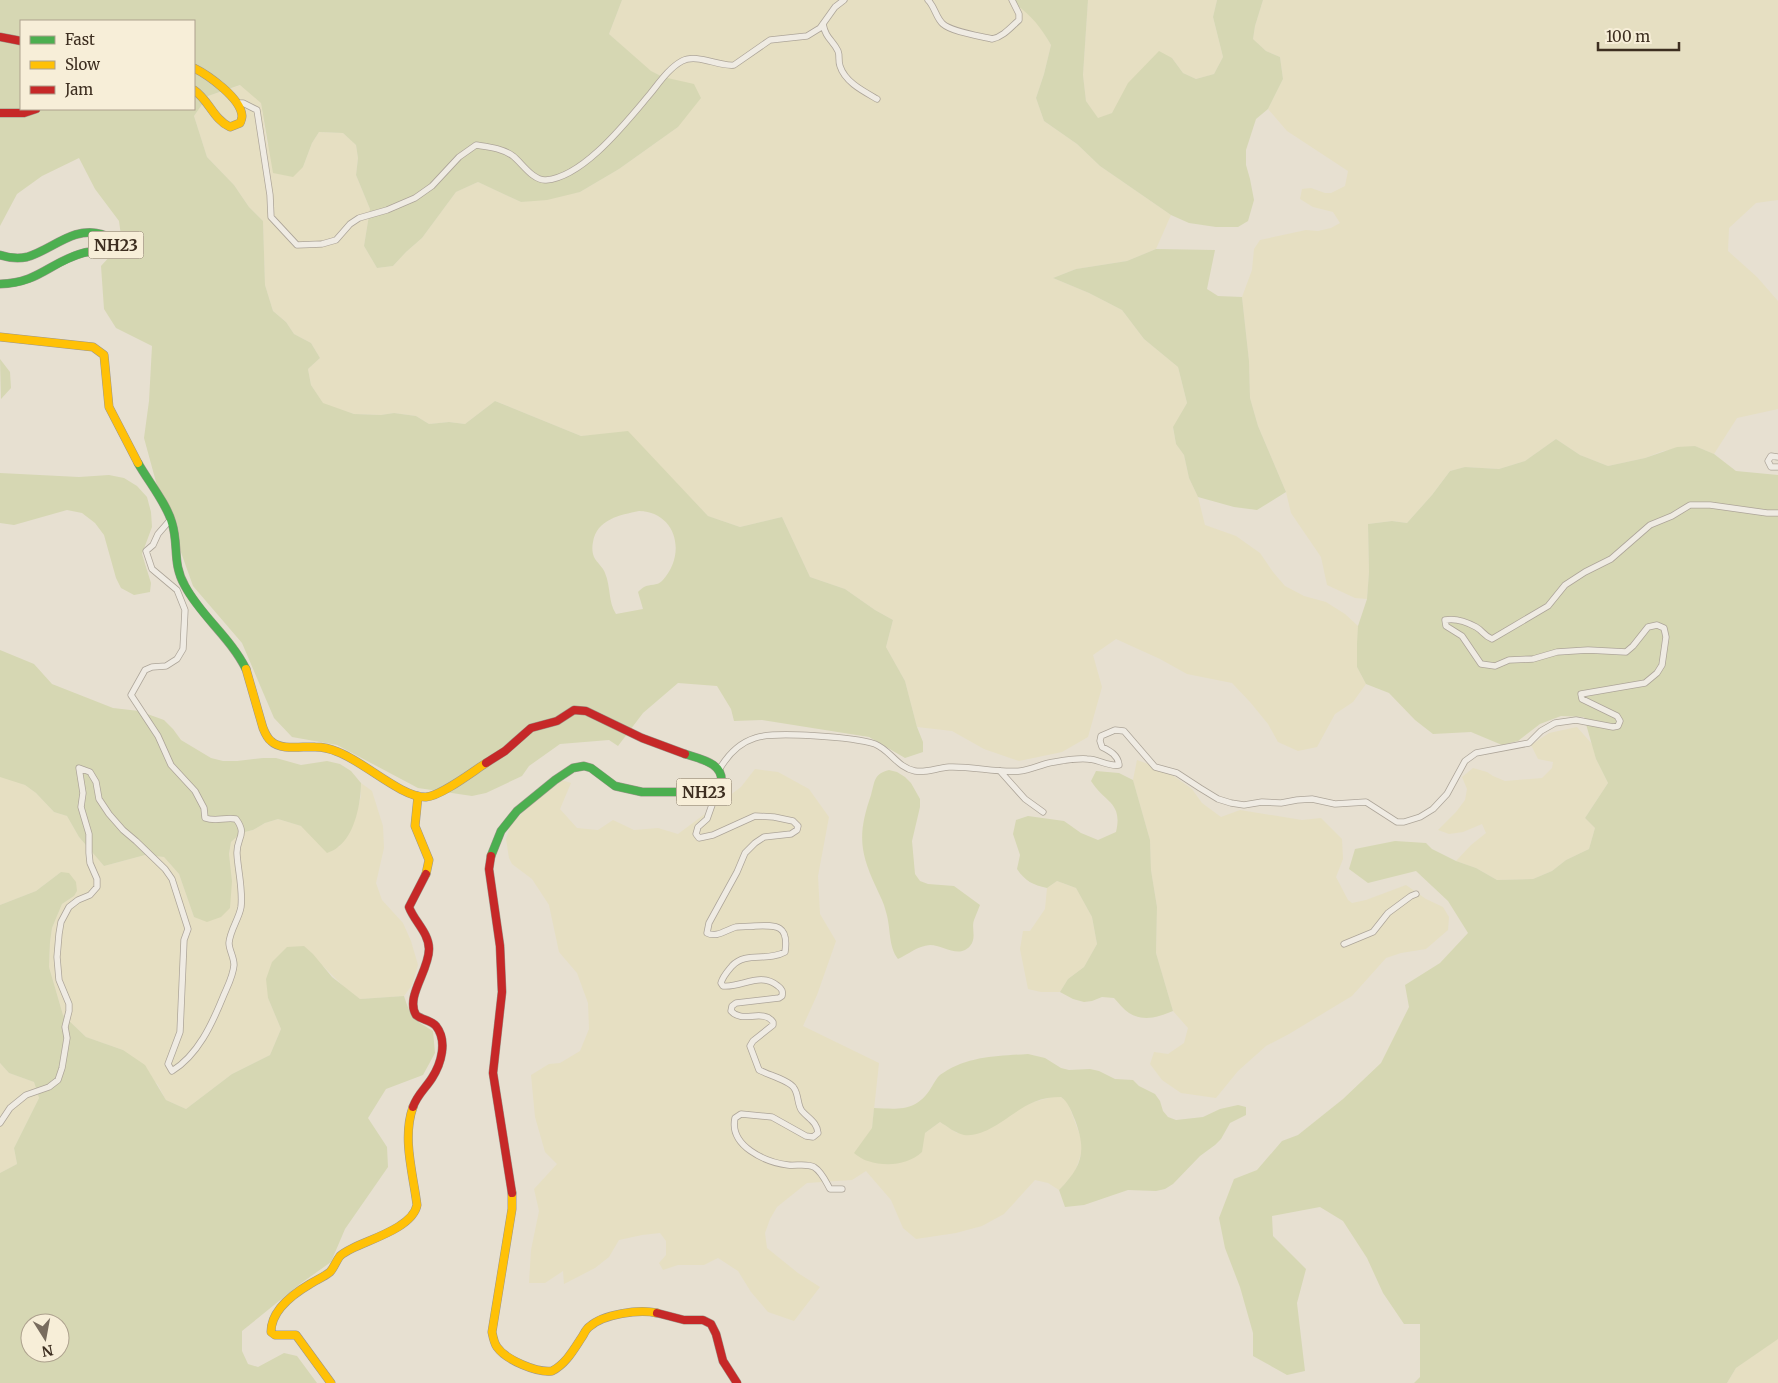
<svg xmlns="http://www.w3.org/2000/svg" width="1778" height="1383" viewBox="0 0 1778 1383" font-family="Merriweather,serif">
  <rect width="100%" height="100%" fill="#e7e0d1"/>
  <path fill="#e6dfc2" d="M622 0H1014V4L1028 12 1039 25 1051 45 1044 74 1036 98 1044 121 1077 144 1100 166 1171 215 1156 249 1127 261 1076 269 1053 278 1089 293 1122 310 1144 339 1178 367 1187 403 1173 428 1176 444 1184 455 1189 478 1198 497 1205 525 1236 536 1260 553 1273 572 1285 586 1304 596 1326 602 1345 614 1358 626 1357 667 1366 684 1353 702 1335 714 1317 747 1298 751 1278 742 1268 724 1250 702 1232 683 1187 674 1160 659 1116 639 1093 655 1102 687 1088 737 1062 752 1019 761 984 749 952 731 917 727 905 681 886 647 893 620 875 610 845 589 810 577 782 517 740 527 708 516 628 432 581 436 495 401 465 424 449 422 429 424 416 416 394 413 381 415 354 414 323 404 311 385 308 369 320 358 311 343 294 334 286 322 273 311 265 285 263 221 249 207 234 185 207 157 194 116 208 96 241 85 261 102 267 144 303 167 312 143 319 132 343 133 356 145 358 158 356 175 370 209 364 246 377 268 393 266 406 252 422 238 456 192 478 182 521 202 580 192 619 169 678 127 663 77 650 71 609 34Z
    M1088 0H1217L1213 17 1223 57 1214 74 1196 79 1183 73 1172 58 1121 100 1112 113 1098 119 1086 101 1083 75Z
    M1263 0H1778V200L1756 203 1729 228 1728 251 1757 277 1778 301V409L1737 418 1714 454 1695 446 1663 451 1645 458 1608 466 1580 455 1556 439 1525 461 1499 469 1465 467 1450 471 1432 495 1407 523 1392 521 1368 524 1369 572 1367 599 1355 598 1327 585 1321 557 1291 513 1286 492 1258 426 1250 398 1249 361 1242 297 1252 270 1254 249 1260 240 1306 230 1318 231 1331 228 1340 223 1333 212 1313 207 1300 199 1302 189 1311 188 1325 193H1331L1345 186 1348 171 1287 131 1268 109 1283 79 1280 57 1266 51 1253 39 1255 26Z
    M1577 727 1592 744 1596 759 1608 783 1585 818 1595 828 1589 849 1566 860 1552 871 1533 879 1497 880 1476 868 1456 861 1471 845 1486 833 1482 824 1463 832 1449 834 1438 830 1456 812 1465 800 1467 789 1462 777 1473 768 1487 772 1493 776 1505 781 1542 778 1552 768 1553 762 1538 759 1531 745 1549 733Z
    M1137 760 1165 770 1192 789 1202 803 1221 817 1240 810 1302 820 1321 818 1342 839 1343 859 1336 877 1348 900 1352 903 1366 900 1406 885 1426 899 1443 907 1449 917 1448 930 1426 949 1401 953 1386 958 1352 996 1289 1034 1266 1046 1238 1071 1216 1098 1181 1093 1162 1080 1150 1064 1154 1052 1168 1054 1184 1043 1188 1028 1173 1011 1156 953 1157 907 1151 870 1150 840 1133 780Z
    M755 769 778 772 809 789 829 817 818 876 820 914 836 941 817 995 803 1026 879 1063 872 1128 925 1133 940 1122 957 1133 1034 1102 1052 1097H1061L1068 1103 1082 1141V1151L1076 1169 1071 1177 1059 1190 1048 1183 1035 1180 1004 1214 982 1226 956 1233 916 1239 903 1228 891 1200 866 1171 852 1180 807 1183 777 1207 770 1219 765 1233 767 1248 798 1273 820 1287 794 1321 768 1312 751 1292 738 1271 718 1258 704 1265H678L663 1270 659 1263 666 1255V1241L660 1233 642 1235 619 1240 609 1257 595 1268 564 1284 563 1271 545 1283H529L531 1250 539 1211 534 1189 557 1164 545 1152 535 1117 531 1075 549 1064 560 1063 580 1051 589 1029 588 1003 577 973 559 952 549 905 532 879 512 864 509 858 506 839 511 824 540 796 562 780 571 783 560 809 577 828 598 830 613 820 634 830 658 828 678 834 741 787Z
    M2 776 25 785 36 793 54 812 67 816 79 837 104 866 145 855 164 857 179 874 194 917 232 881 229 855 231 842 241 833 253 830 265 823 278 819 301 826 339 847 347 836 354 821 361 796V783L372 791 383 826 384 848 376 883 382 900 403 923 411 941 418 965 412 985 404 996 360 999 345 988 323 966 268 998 281 1029 270 1055 232 1074 186 1109 166 1100 158 1085 123 1050 86 1037 63 1015 49 967 50 942 52 928 62 904 74 896 61 872 36 891 0 905V777Z
    M1057 881 1076 888 1092 917 1097 944 1084 967 1068 979 1060 992H1041L1028 989 1020 949 1023 931H1030L1045 909 1047 888Z
    M0 1063 9 1073 34 1082 39 1098 14 1148 17 1164 0 1173Z
    M1778 1338V1383H1727L1736 1368Z"/>
  <path fill="#d6d7b3" fill-rule="evenodd" d="M0 0H622L609 34 651 71 663 77 694 84 701 98 678 127 619 169 580 192 547 200 521 202 478 182 456 192 422 238 406 252 393 266 377 268 364 246 370 209 356 175 358 158 356 145 343 133 319 132 312 143 303 167 293 177 273 173 261 103 240 85 208 96 194 116 207 157 234 185 249 207 263 221 265 285 273 311 286 322 294 334 311 343 320 358 308 369 311 385 323 403 354 414 381 415 394 413 416 416 429 424 449 422 465 424 495 401 581 436 628 431 708 516 740 527 782 517 810 577 845 589 875 610 893 620 886 647 905 681 917 727 923 742V752L905 758 869 737 762 720 734 721 731 709 717 686 678 683 643 713 618 746 609 740 560 744 529 766 522 776 486 793 472 796 418 788 337 745 292 737 274 718 242 643 193 586 156 482 144 438 149 401 152 346 116 328 104 309 101 266 122 243 119 221 95 189 79 158 42 176 17 194 0 226ZM21 21H194V109H21ZM639 511C677 512 687 555 662 581 657 586 650 584 644 587 642 588 640 590 638 592L643 609 616 614C608 602 611 587 605 573 603 567 597 563 594 557 592 552 592 547 593 542 597 519 620 515 639 511Z
    M1014 0H1088L1083 75 1086 101 1098 118 1112 113 1128 83 1159 51 1172 58 1183 73 1196 79 1214 74 1223 57 1213 17 1217 0H1263L1255 26 1253 39 1266 51 1280 57 1283 79 1268 109 1256 119 1246 150V165L1250 179 1254 200 1248 221 1238 227H1216L1189 223 1171 215 1100 166 1077 144 1044 121 1036 98 1044 74 1051 45C1040 26 1032 16 1014 3Z
    M1156 249 1215 250 1207 289 1218 296 1242 297 1249 361 1250 398 1258 426 1286 492 1257 510 1234 507 1198 497 1189 478 1184 455 1176 444 1173 427 1187 403 1178 367 1144 339 1122 310 1089 293 1053 278 1076 269 1127 261Z
    M0 359 10 372 11 388 1 399Z
    M1556 439 1580 455 1608 466 1645 458 1677 447 1695 446 1714 454 1736 471 1778 475V1339L1736 1368 1727 1383H1414L1420 1377V1324H1404L1383 1293 1367 1258 1343 1221 1320 1207 1272 1216 1273 1236 1306 1269 1297 1303 1305 1371 1287 1375 1253 1356V1333L1240 1287 1225 1248 1219 1218 1234 1179 1257 1170 1282 1141 1298 1135 1343 1099 1381 1063 1409 1007 1405 985 1440 963 1468 933 1448 901 1416 871 1368 883 1349 869 1355 849 1395 841 1426 843 1432 849 1456 861 1476 868 1497 880 1533 879 1552 871 1566 860 1589 849 1595 828 1585 818 1608 783 1596 759 1584 717 1561 716 1540 724 1518 741 1502 745 1471 732 1433 734 1415 720 1389 693 1366 684 1357 667V643L1358 626 1367 599 1369 572 1368 524 1392 521 1407 523 1432 495 1450 471 1465 467 1499 469 1525 461Z
    M0 473 79 477 109 475 124 478 137 486 147 497 151 512 152 527 142 554 151 583 150 592 134 595 121 588 116 578 104 535 95 523 82 513 67 510 14 525 0 523Z
    M0 650 34 664 52 684 113 708 139 711 164 720 173 729 181 740 211 758 223 761H237L263 758H276L301 765 327 761 340 764 351 771 361 783C361 802 355 835 338 847 335 850 331 851 327 853L301 826 278 819 265 823 253 830 241 833 231 842 229 854 232 881 230 908 221 917 207 922 194 917 179 874 164 857 145 855 104 866 79 837 67 816 54 812 36 793 25 785 0 777Z
    M889 770 897 772 905 777 911 783 920 799V807L912 841 915 874 920 881 928 884 954 886 980 905C978 910 976 915 974 920 971 928 977 938 970 946 959 959 943 945 930 945 917 946 909 954 898 959 888 946 891 928 886 912 884 903 880 896 876 887 859 851 858 833 871 795 875 782 873 774 889 770Z
    M1096 771 1119 773 1133 780 1150 840 1151 870 1157 907 1156 953 1173 1011C1159 1017 1143 1022 1129 1013 1123 1009 1119 1003 1114 998L1102 997 1092 1001 1084 1002 1073 999 1060 992 1068 979 1084 967 1097 944 1092 917 1076 888 1057 881 1047 888C1033 885 1025 881 1017 869L1020 855 1013 834 1016 820 1028 816 1064 821 1081 833 1098 840 1116 832C1123 802 1105 803 1091 781Z
    M61 872 69 873 76 882 77 891 74 896 62 904 52 928 50 942 49 967 63 1015 86 1037 123 1050 145 1065 166 1100 186 1109 232 1074 270 1055 281 1029 268 998 266 979 272 962 287 947 304 946 313 954 332 977 360 999 404 996C411 1018 413 1019 433 1031L435 1053 423 1075 386 1089 368 1118 387 1147 388 1167 345 1229 331 1262 300 1284 242 1331V1351L248 1364 258 1367 284 1353 297 1356 317 1383H0V1173L17 1164 14 1148 39 1098 34 1082 9 1073 0 1063V905L36 891ZM30 1323H60V1353H30Z
    M1028 1054 1045 1058 1061 1068 1069 1070 1090 1069 1099 1071 1115 1079 1133 1080 1139 1086 1155 1094 1160 1101 1163 1111 1168 1117 1176 1120 1203 1117 1220 1109 1238 1105 1246 1107V1115L1230 1123 1221 1139 1215 1145 1200 1156 1173 1184 1165 1189 1156 1191 1128 1190 1084 1205 1065 1207 1059 1190C1082 1166 1087 1152 1075 1120 1071 1111 1069 1103 1061 1097 1052 1097 1043 1098 1034 1102 1013 1110 989 1138 964 1135 955 1133 948 1127 940 1122L925 1133 922 1152C908 1165 886 1167 868 1161 863 1160 858 1156 854 1153L872 1128 874 1108C899 1109 916 1112 931 1088 935 1082 937 1076 943 1073 969 1056 998 1056 1028 1054Z"/>
  <g fill="none" stroke-linecap="round" stroke-linejoin="round">
    <defs>
      <path id="street" d="M928 0C935 7 936 18 943 24 952 32 980 36 992 39 1003 37 1011 27 1019 20V14L1012 0
        M823 24C826 39 832 39 838 51 840 56 838 61 840 66 845 82 863 91 877 99
        M237 103H243L257 110 270 195 271 217 297 245 322 244 336 240 350 224 359 218 387 210 415 198 432 186 459 157 476 145C489 147 502 148 513 156 522 163 533 181 546 180 584 177 627 121 650 94 659 83 669 68 682 61 697 53 719 67 734 65L770 40 807 36 820 28 835 7 844 0
        M1778 457 1771 456 1768 461 1771 467H1778
        M719 770C727 756 739 743 755 738 774 731 854 737 875 744 890 750 898 768 915 771 926 773 937 768 949 767 973 766 996 773 1020 771 1030 770 1040 765 1049 763 1061 761 1075 758 1087 759 1099 759 1108 767 1119 765 1118 755 1110 751 1102 747L1100 741 1101 736 1115 730 1124 731 1155 767 1177 773 1200 788 1218 799 1231 803 1244 805 1262 802 1281 803 1297 800 1312 799 1335 804 1366 802 1397 822H1404L1420 817 1433 809 1447 794 1465 761 1476 753 1529 743 1541 731 1555 723 1576 720 1613 727 1618 726 1620 721 1617 716 1582 699 1581 694 1645 683 1657 673 1662 665 1666 637 1664 628 1657 625 1648 627 1633 646 1626 652 1588 650 1557 652 1533 659 1509 660 1495 666 1481 664 1462 636 1446 626 1445 620C1455 618 1467 622 1476 627 1483 631 1484 636 1492 639L1548 606 1565 585 1585 572 1611 559 1650 525 1672 516 1690 505H1710L1767 513H1778
        M1000 771 1025 799 1043 812
        M718 788 707 819 698 827 696 834 699 838 713 835 755 816 774 817 793 821 798 826 797 830 791 834 764 837 755 843 745 853 737 872 709 923 707 933C716 938 726 930 736 927 742 926 749 927 755 926 777 925 789 925 785 952 767 962 746 951 732 966 727 972 723 976 721 983L723 986C742 988 760 971 778 986 782 989 783 991 782 996L779 998 736 1003 732 1006 731 1011C742 1024 763 1008 773 1022V1025L753 1041 750 1046 759 1070C768 1075 789 1080 794 1088 799 1095 797 1105 802 1111 809 1119 817 1122 818 1133L813 1137 806 1136 772 1117 741 1114 735 1118C729 1146 765 1162 788 1165 796 1166 807 1163 814 1167 822 1172 826 1182 830 1189H842
        M1344 944 1373 932 1388 913 1411 896 1416 894
        M0 1123 10 1108 26 1095 49 1087 58 1080 62 1068 67 1038 65 1027 69 1011V1004L59 980 57 957 59 934 61 922 69 907 78 900 90 895 97 887V879L90 863 89 853V834L81 807 83 793 79 768 90 772 96 782 99 799 109 814 123 830 136 841 165 869 172 879 188 929 184 940 180 1032 168 1064 172 1071C198 1055 212 1024 223 997 227 987 233 977 234 965 234 957 229 950 229 943 230 930 239 919 241 907 243 889 238 871 237 854 236 838 248 835 236 819 225 817 216 822 205 818L204 808 195 791 171 765 158 736 131 695 145 670 152 667 166 666 177 659 183 649 185 610 177 590 152 569 146 551 153 545 158 534 171 519"/>
      <path id="fast" d="M0 255C9 258 18 259 27 257 52 250 73 226 101 234 108 236 113 238 116 245 107 254 95 250 83 253 50 262 39 283 0 284
        M138 463C148 481 167 504 172 523 179 545 172 564 185 586 201 616 230 637 246 669
        M491 856 501 831 517 811 555 780 573 768 584 766 591 768 615 786 642 792H710L721 784C725 763 700 759 685 754"/>
      <path id="slow" d="M194 68C208 75 241 98 242 116 242 117 241 122 240 123L230 127C213 119 209 100 194 90
        M0 337 93 347 104 355 109 407 138 463
        M246 669 263 728C265 733 267 738 271 741 281 751 303 746 315 747 323 747 331 749 338 752 363 761 402 798 426 797 441 796 472 772 486 763
        M418 796 415 826 429 860 426 874
        M512 1193V1209L492 1332C493 1337 494 1343 497 1347 506 1360 537 1373 552 1371 566 1364 574 1349 582 1337 584 1334 586 1329 589 1327 603 1314 639 1309 657 1313
        M331 1383 296 1335H275L271 1332C271 1311 293 1294 310 1284 316 1280 324 1277 330 1272 334 1268 336 1261 340 1256 343 1253 349 1250 353 1248 371 1239 413 1227 417 1205 413 1173 402 1138 413 1107"/>
      <path id="jam" d="M0 37 21 41
        M0 113H24L36 109
        M486 763 505 751 531 728 557 721 574 710 586 711 642 738 685 754
        M491 856 489 869 500 946 502 992 493 1073 512 1193
        M413 1107C417 1095 425 1089 432 1078 441 1064 448 1041 436 1026 431 1020 422 1020 416 1015 405 997 429 971 429 949 429 933 414 921 409 907L426 874
        M657 1313 684 1320H703L711 1324 716 1334 723 1361 737 1383"/>
    </defs>
    <use href="#street" stroke="#ada599" stroke-width="7"/>
    <use href="#fast" stroke="#9c958a" stroke-width="9"/>
    <use href="#slow" stroke="#9c958a" stroke-width="9"/>
    <use href="#jam" stroke="#9c958a" stroke-width="9"/>
    <use href="#street" stroke="#efebe3" stroke-width="5.5"/>
    <use href="#fast" stroke="#4caf50" stroke-width="8"/>
    <use href="#slow" stroke="#ffc107" stroke-width="8"/>
    <use href="#jam" stroke="#c62828" stroke-width="8"/>
  </g>
  <g text-anchor="middle" stroke-width="4" stroke-linejoin="round" paint-order="stroke">
    <g fill="#f7eed8" stroke="#756857" stroke-width="1">
      <rect x="88.5" y="231.5" width="55" height="27" rx="4"/>
      <rect x="676.5" y="778.5" width="55" height="27" rx="4"/>
    </g>
    <g font-size="16" font-weight="bold" fill="#3d2e20">
      <text x="116" y="251">NH23</text>
      <text x="704" y="798">NH23</text>
    </g>
  </g>
  <rect x="20" y="20" width="175" height="90" fill="#f7eed8" stroke="#ada18e"/>
  <rect x="30" y="36" width="25" height="8" fill="#4caf50" stroke="#ada18e"/>
  <text x="65" y="45" font-size="15" fill="#3d2e20">Fast</text>
  <rect x="30" y="61" width="25" height="8" fill="#ffc107" stroke="#ada18e"/>
  <text x="65" y="70" font-size="15" fill="#3d2e20">Slow</text>
  <rect x="30" y="86" width="25" height="8" fill="#c62828" stroke="#ada18e"/>
  <text x="65" y="95" font-size="15" fill="#3d2e20">Jam</text>
  <g transform="translate(45 1338) rotate(169)"><circle r="24" fill="#f7eed8" stroke="#ada18e"/>
  <path d="M0-4L9 19L0 12L-9 19Z" fill="#786c5e"/>
  <text y="-8" font-size="14" font-weight="bold" text-anchor="middle" fill="#3d2e20">N</text>
  </g>
  <path d="M1598 42v8h81v-8" fill="none" stroke="#3d2e20" stroke-width="2.5"/>
  <text x="1606" y="42" font-size="15" fill="#3d2e20" stroke="#f7eed8" stroke-width="4" paint-order="stroke">100 m</text>
</svg>
